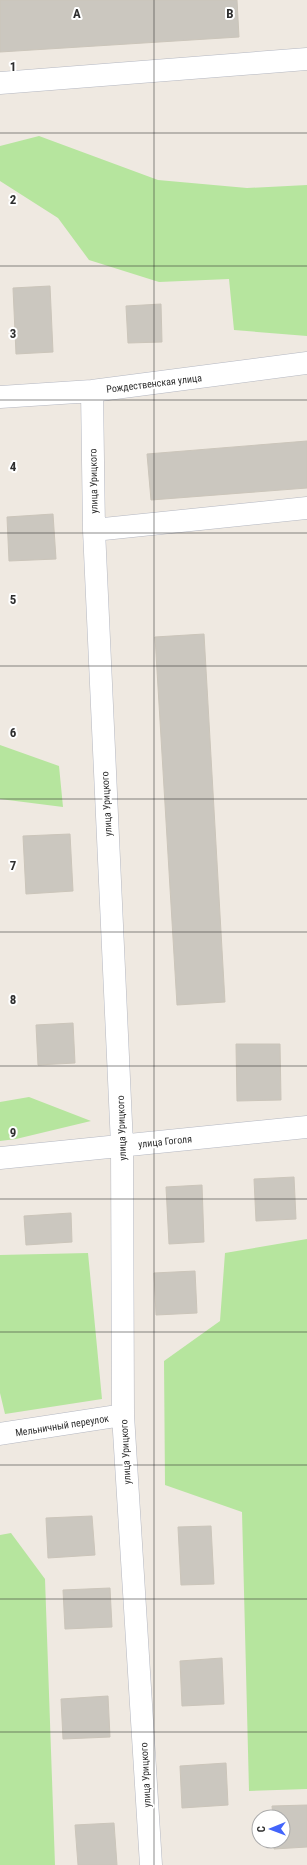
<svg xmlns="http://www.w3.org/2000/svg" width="307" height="1865" viewBox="0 0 307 1865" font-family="'Roboto Condensed',sans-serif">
  <rect width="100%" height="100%" fill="#efe9e1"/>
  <path fill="#b6e59e" d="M39 136 158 180 247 188 307 185V336L234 330 229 279 159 282 89 260 58 218 0 181V146Z
    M0 745 59 766 63 807 0 799Z
    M29 1097 91 1121 16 1139 0 1141V1102Z
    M307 1239V1789L249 1791 242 1512 165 1485 164 1361 220 1321 225 1253Z
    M88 1253 102 1399 5 1414 0 1393V1255Z
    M11 1533 45 1579 55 1865H0V1535Z"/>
  <path fill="#cbc7bf" stroke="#cbc5ba" d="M0 0H237L239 37 0 52Z
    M50 286 53 352 16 354 13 288Z
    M161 304 162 342 128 343 126 306Z
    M307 441V488L151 500 147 454Z
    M53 514 56 559 9 561 7 517Z
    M204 634 225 1002 177 1005 155 637Z
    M70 834 73 891 26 894 23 836Z
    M73 1023 75 1063 38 1065 36 1025Z
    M236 1044H280L281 1100 237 1101Z
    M294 1177 296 1219 256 1221 254 1179Z
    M202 1185 204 1242 169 1244 166 1187Z
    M71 1213 72 1242 26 1245 24 1216Z
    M195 1271 197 1313 156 1315 154 1273Z
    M92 1516 95 1555 48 1558 46 1518Z
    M211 1526 214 1584 181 1585 178 1527Z
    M110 1588 112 1627 65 1629 63 1590Z
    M222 1658 224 1704 182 1706 180 1661Z
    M108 1696 110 1737 63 1739 61 1699Z
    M226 1763 228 1805 182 1808 180 1766Z
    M307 1805V1847L274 1849V1841H283V1817H273L272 1806Z
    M114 1823 117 1865H78L75 1825Z"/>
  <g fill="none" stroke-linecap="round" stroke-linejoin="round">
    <defs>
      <path id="minor" d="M0 83 307 59
        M92 391 94 530 122 1145 123 1415 151 1865
        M0 397 92 391 307 363
        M94 530 307 508
        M0 1158 307 1127
        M0 1434 123 1415"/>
    </defs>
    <use href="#minor" stroke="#b4b7c1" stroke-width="23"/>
    <use href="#minor" stroke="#fff" stroke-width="22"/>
  </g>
  <path fill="none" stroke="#2e2e2e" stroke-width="1" stroke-opacity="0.55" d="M154 0V1865M0 133H307M0 266H307M0 400H307M0 533H307M0 666H307M0 799H307M0 932H307M0 1066H307M0 1199H307M0 1332H307M0 1465H307M0 1599H307M0 1732H307"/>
  <g text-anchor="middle" stroke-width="4" stroke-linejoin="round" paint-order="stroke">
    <g font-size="10" fill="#2e2e2e" stroke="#fff">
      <text transform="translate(154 383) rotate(-7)" y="4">Рождественская улица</text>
      <text transform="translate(93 481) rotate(-91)" y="4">улица Урицкого</text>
      <text transform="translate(106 804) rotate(-93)" y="4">улица Урицкого</text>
      <text transform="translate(121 1128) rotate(-92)" y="4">улица Урицкого</text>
      <text transform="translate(165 1141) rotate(-6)" y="4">улица Гоголя</text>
      <text transform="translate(62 1425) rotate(-9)" y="4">Мельничный переулок</text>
      <text transform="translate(125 1452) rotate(-93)" y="4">улица Урицкого</text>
      <text transform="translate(145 1775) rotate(-93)" y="4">улица Урицкого</text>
    </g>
  </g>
  <g font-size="13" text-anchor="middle" font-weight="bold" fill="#2e2e2e" stroke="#fff" stroke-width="4" stroke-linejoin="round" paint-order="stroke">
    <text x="77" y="18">A</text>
    <text x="230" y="18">B</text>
    <text x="13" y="71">1</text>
    <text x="13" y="204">2</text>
    <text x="13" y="338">3</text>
    <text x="13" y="471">4</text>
    <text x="13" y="604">5</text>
    <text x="13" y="737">6</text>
    <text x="13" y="870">7</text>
    <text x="13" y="1004">8</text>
    <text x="13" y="1137">9</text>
  </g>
  <g transform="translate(271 1829) rotate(269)"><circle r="19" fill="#ffffff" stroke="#ababab"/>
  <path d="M0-3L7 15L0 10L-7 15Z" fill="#4264fb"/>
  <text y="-6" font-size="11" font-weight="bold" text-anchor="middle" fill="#2e2e2e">С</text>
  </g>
</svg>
